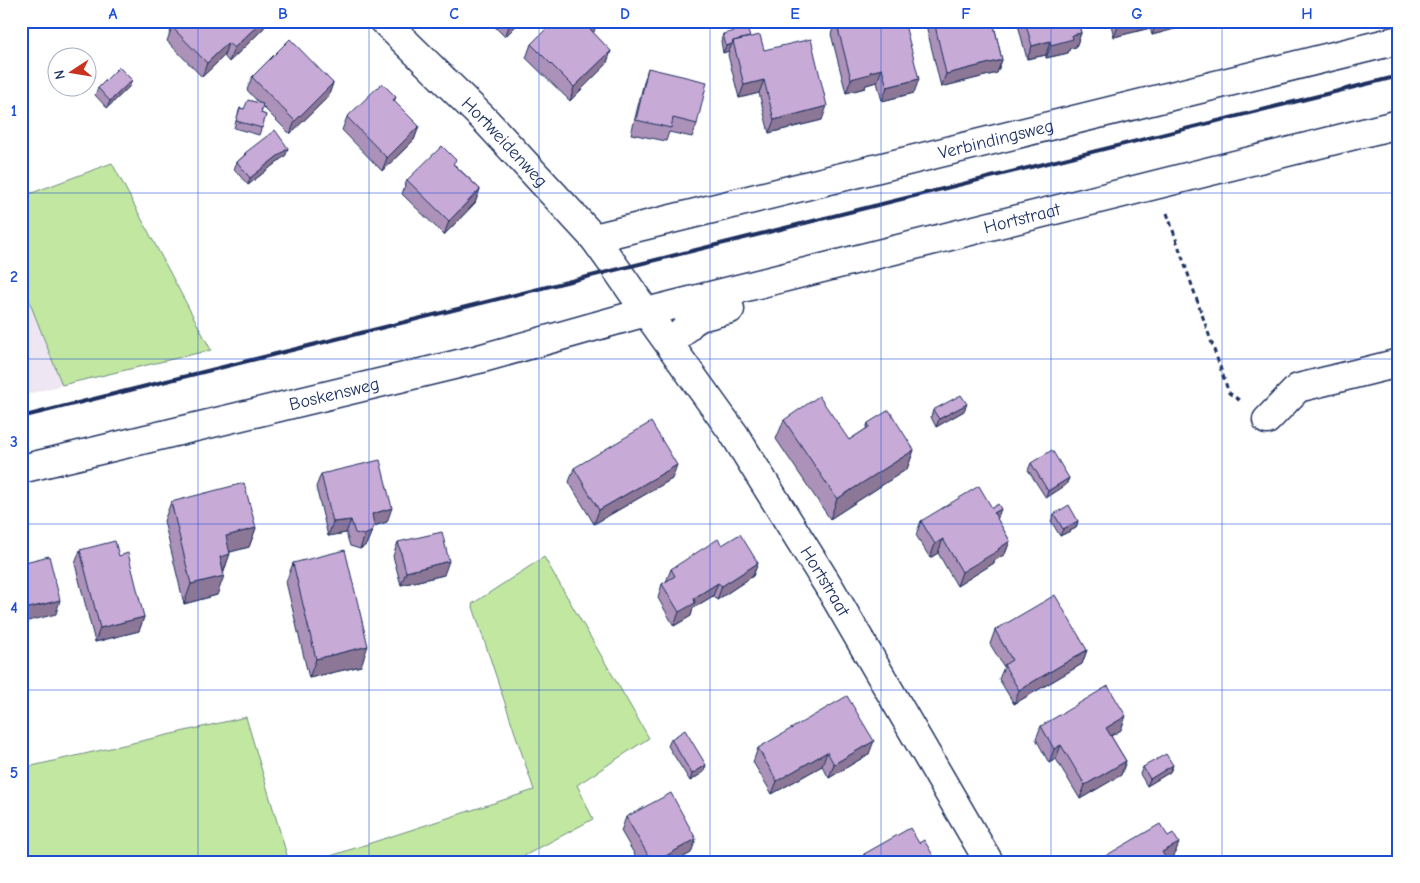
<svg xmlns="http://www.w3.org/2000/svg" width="1420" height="883" viewBox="0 0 1420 883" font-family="'Comic Neue',sans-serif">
  <rect width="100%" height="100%" fill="#fff"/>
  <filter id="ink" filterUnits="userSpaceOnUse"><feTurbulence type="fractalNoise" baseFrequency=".02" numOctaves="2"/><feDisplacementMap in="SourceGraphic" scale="10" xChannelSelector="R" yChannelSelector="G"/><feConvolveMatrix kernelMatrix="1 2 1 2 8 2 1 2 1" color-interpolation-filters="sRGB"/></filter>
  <g filter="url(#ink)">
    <path fill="#eee6f3" d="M21 280 62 385 21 396Z"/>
    <path fill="#c2e7a1" stroke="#6e8b80" d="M112 163 211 350 62 385 21 280V197Z
      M544 557 649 738 577 785 593 819 513 862H312L534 790 472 604Z
      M246 717 289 862H21V763L23 768Z"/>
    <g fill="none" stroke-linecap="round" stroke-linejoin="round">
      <defs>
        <g id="minor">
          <path id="s1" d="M384 21 486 121 594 238 617 270 646 312 734 434 831 590 989 862"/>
          <path id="s2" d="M594 238 1399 40"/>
          <path d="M670 345 692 322 700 317 730 309"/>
          <path d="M1267 420 1298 388 1399 363"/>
          <path id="s3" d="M21 469 479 359 646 312 1399 124"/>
        </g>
      </defs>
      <use href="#minor" stroke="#1b2f5e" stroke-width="31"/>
      <path stroke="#1b2f5e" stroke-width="3" stroke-dasharray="5 4" stroke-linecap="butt" d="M1167 213 1229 393 1242 402"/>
      <use href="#minor" stroke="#fff" stroke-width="28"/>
      <path stroke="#1b2f5e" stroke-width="4" d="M21 417 1399 76"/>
    </g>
    <path fill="#ac92b9" stroke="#1b2f5e" d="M71 21H84L78 28Z
      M489 21H521L505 37Z
      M554 21H597L593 33 611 51 606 65 570 101 526 58 531 44Z
      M836 21H876L877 28 914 93 882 101 877 82 866 85 865 88 846 93 831 34Z
      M925 21H993L1002 60 997 73 941 87Z
      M1017 21H1078L1081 33 1076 47 1070 48 1068 53 1046 58V55L1027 59Z
      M1110 21H1181L1178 28 1152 35 1150 28 1114 37Z
      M172 27 264 28 229 62 224 56 202 77 167 41Z
      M723 34 750 37 764 50 822 120 769 133 759 93 739 98 728 55 729 51 723 53 721 41Z
      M648 68 697 124 692 137 669 132 666 141 631 134 644 82Z
      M252 77 333 83 328 97 290 134 263 107 261 113 266 115 259 135 234 128 240 108 244 109 259 103 247 90Z
      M132 80 129 87 107 108 95 95 98 88Z
      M396 97 394 102 419 126 414 140 382 171 342 130 347 117Z
      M245 153 286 155 248 185 234 169 237 162 244 156Z
      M455 165 480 189 475 203 444 235 402 194 407 180Z
      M933 410 964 411 936 427 931 417Z
      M784 420 849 440 866 429 868 423 914 450 907 469 830 519 776 439Z
      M1031 463 1069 478 1066 485 1046 498 1028 470Z
      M574 468 672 479 594 524 569 482Z
      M321 474 387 522 374 526 366 545 360 549 350 546 346 533 328 536 316 487Z
      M171 502 256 528 249 547 230 552 217 595 184 604 164 521Z
      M1054 514 1078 521 1076 528 1060 536 1051 521Z
      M997 519 1010 541 1005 554 994 561V563L957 586 938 553 930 558 916 535 921 521Z
      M398 542 444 575 401 585 393 556Z
      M722 545 758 563 753 576 717 600 713 596 693 608 691 616 674 626 658 598 662 584 666 582 671 569Z
      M80 550 119 556 144 617 139 631 95 642 75 564Z
      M293 563 361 666 309 678 286 582Z
      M995 630 1087 650 1082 664 1014 704 999 679 1004 667 990 644Z
      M1041 726 1121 730 1111 736 1126 761 1121 775 1080 799 1056 759 1049 763 1036 739Z
      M671 739 704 772 690 781 668 746Z
      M758 748 869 754 829 778 822 766 772 794 753 762Z
      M1173 765 1170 772 1147 786 1140 774 1143 767Z
      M626 817 691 853 675 862H639L621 831Z
      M919 843 937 862H861L864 854Z"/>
    <path fill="#8c7796" stroke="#1b2f5e" d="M80 21H84L78 28Z
      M262 21H266L264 28 229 62 234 48Z
      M511 21H521L505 37Z
      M596 21H597L594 32 584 42 589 28Z
      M1120 21H1153L1150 28 1114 37Z
      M1157 21H1181L1178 28 1152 35Z
      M1081 33 1076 47 1070 48 1068 53 1046 58 1051 45 1072 35Z
      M1050 41 1046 55 1027 59 1032 46Z
      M228 43 224 56 202 77 207 63Z
      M732 44 729 51 723 53 726 46Z
      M611 51 606 65 570 101 574 87Z
      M1002 60 997 73 941 87 946 74Z
      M882 69 877 82 866 85 865 88 846 93 851 79 870 72Z
      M919 79 914 93 882 101 887 87Z
      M132 80 129 87 107 108 110 101Z
      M764 80 759 93 739 98 744 85Z
      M333 83 328 97 290 134 295 121Z
      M827 106 822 120 769 133 774 120Z
      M419 126 414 140 382 171 387 158Z
      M288 148 286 155 248 185 250 178Z
      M480 189 475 203 444 235 449 221Z
      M24 305 21 314V306Z
      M967 404 964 411 936 427 939 419Z
      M914 450 907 469 830 519 837 499Z
      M677 465 672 479 594 524 599 510Z
      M1069 478 1066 485 1046 498 1048 491Z
      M392 508 387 522 374 526 366 545 360 549 372 514Z
      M1001 509 996 523 994 513Z
      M351 520 346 533 328 536 333 522Z
      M1078 521 1076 528 1060 536 1063 529Z
      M256 528 249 547 219 555 226 536Z
      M943 539 938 553 930 558 935 544Z
      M1010 541 1005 554 994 561V563L957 586 962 572Z
      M230 554 223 573 220 557Z
      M449 561 444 575 401 585 406 572Z
      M758 563 753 576 717 600 722 586Z
      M224 576 217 595 184 604 191 584Z
      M718 583 713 596 693 608 691 616 674 626 679 612 694 598Z
      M60 600 56 614 21 623V610Z
      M144 617 139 631 95 642 100 628Z
      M368 646 361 666 309 678 316 659Z
      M1087 650 1082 664 1014 704 1019 690Z
      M1126 716 1121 730 1101 742 1106 728Z
      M874 741 869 754 829 778 834 764Z
      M1061 745 1056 759 1049 763 1054 749Z
      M827 752 822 766 772 794 777 781Z
      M1126 761 1121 775 1080 799 1085 785Z
      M706 765 704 772 690 781 692 774Z
      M1173 765 1170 772 1147 786 1150 779Z
      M696 839 691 853 675 862H655Z
      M1179 843 1174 856 1164 862 1162 852Z"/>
    <path fill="#c8aad7" stroke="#1b2f5e" d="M177 21H262L234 48 228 43 207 63 172 27Z
      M554 21H596L589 28 611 51 574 87 531 44Z
      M836 21H876L877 28 904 21 919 79 887 87 882 69 870 72V74L851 79Z
      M934 21H993L1002 60 946 74Z
      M1025 21H1078L1081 33 1072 35 1073 39 1051 45 1050 41 1032 46Z
      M747 28 750 37 733 41 732 44 726 46 723 34Z
      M760 35 764 50 811 39 827 106 774 120 764 80 744 85 733 41Z
      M290 39 333 83 295 121 252 77Z
      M119 67 132 80 110 101 98 88Z
      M648 68 707 82 697 124 673 118 671 128 636 120Z
      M382 83 396 97 393 100 419 126 387 158 347 117Z
      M248 100 263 104 261 113 266 115 262 128 236 121 240 108 244 109Z
      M275 130 288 148 250 178 237 162 246 154 245 153Z
      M442 146 456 160 453 164 480 189 449 221 407 180Z
      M21 298 24 305 21 306Z
      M961 395 967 404 939 419 933 410Z
      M819 396 849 440 869 427 868 423 889 410 914 450 837 499 784 420Z
      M651 422 677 465 599 510 574 468Z
      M1052 450 1069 478 1048 491 1031 463Z
      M380 460 392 508 372 514 374 525 371 532 364 535 355 533 351 520 333 522 321 474Z
      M244 483 256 528 226 536 230 554 220 557 224 576 191 584 171 502Z
      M979 486 992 508 998 504 1001 509 994 513 1010 541 998 549 999 550 962 572 943 539 935 544 921 521Z
      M1069 505 1078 521 1063 529 1054 514Z
      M442 532 449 561 406 572 398 542Z
      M740 534 758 563 722 586 718 583 694 598 695 603 679 612 662 584 675 576 671 569 718 539 722 545Z
      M115 541 119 556 128 553 144 617 100 628 80 550Z
      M345 550 368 646 316 659 293 563Z
      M49 556 60 600 21 610V563Z
      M1055 595 1087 650 1019 690 1004 665 1012 660 995 630Z
      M1108 686 1126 716 1106 728 1126 761 1085 785 1061 745 1054 749 1041 726Z
      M847 696 874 741 834 764 827 752 777 781 758 748Z
      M685 730 706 765 692 774 671 739Z
      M1166 754 1173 765 1150 779 1143 767Z
      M671 793 696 839 655 862H652L626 817Z
      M1160 824 1168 836 1173 833 1179 843 1162 852 1168 862H1095Z
      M910 828 919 843 924 840 937 862H868L864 854Z"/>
  </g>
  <path fill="none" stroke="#1d4ed8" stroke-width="1" stroke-opacity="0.55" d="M198 21V862M369 21V862M539 21V862M710 21V862M881 21V862M1051 21V862M1222 21V862M21 193H1399M21 359H1399M21 524H1399M21 690H1399"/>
  <g text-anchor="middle" stroke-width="5" stroke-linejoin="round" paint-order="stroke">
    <g font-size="18" fill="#1b2f5e" stroke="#fff">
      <text dy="6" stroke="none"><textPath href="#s2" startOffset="414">Verbindingsweg</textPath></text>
      <text dy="6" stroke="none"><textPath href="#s1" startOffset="171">Hortweidenweg</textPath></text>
      <text dy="6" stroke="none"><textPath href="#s3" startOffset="1032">Hortstraat</textPath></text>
      <text dy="6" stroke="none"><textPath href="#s3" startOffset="322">Boskensweg</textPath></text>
      <text dy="6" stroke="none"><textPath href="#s1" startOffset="716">Hortstraat</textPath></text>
    </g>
  </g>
  <rect width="1420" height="883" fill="none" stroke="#fff" stroke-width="55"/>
  <g transform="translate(72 72) rotate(258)"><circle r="24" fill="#ffffff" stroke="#a4acbf"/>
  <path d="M0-4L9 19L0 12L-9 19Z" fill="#c8321e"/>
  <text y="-8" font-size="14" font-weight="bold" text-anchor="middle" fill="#1b2f5e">N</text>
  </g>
  <rect x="28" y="28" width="1364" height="828" fill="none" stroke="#1d4ed8" stroke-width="2"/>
  <g font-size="16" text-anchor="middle" font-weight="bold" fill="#1d4ed8">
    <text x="113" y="19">A</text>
    <text x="283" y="19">B</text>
    <text x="454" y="19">C</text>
    <text x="625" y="19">D</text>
    <text x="795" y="19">E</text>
    <text x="966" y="19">F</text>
    <text x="1137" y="19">G</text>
    <text x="1307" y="19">H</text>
    <text x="14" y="116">1</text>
    <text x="14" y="282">2</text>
    <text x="14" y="447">3</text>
    <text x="14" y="613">4</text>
    <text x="14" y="778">5</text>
  </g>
</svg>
